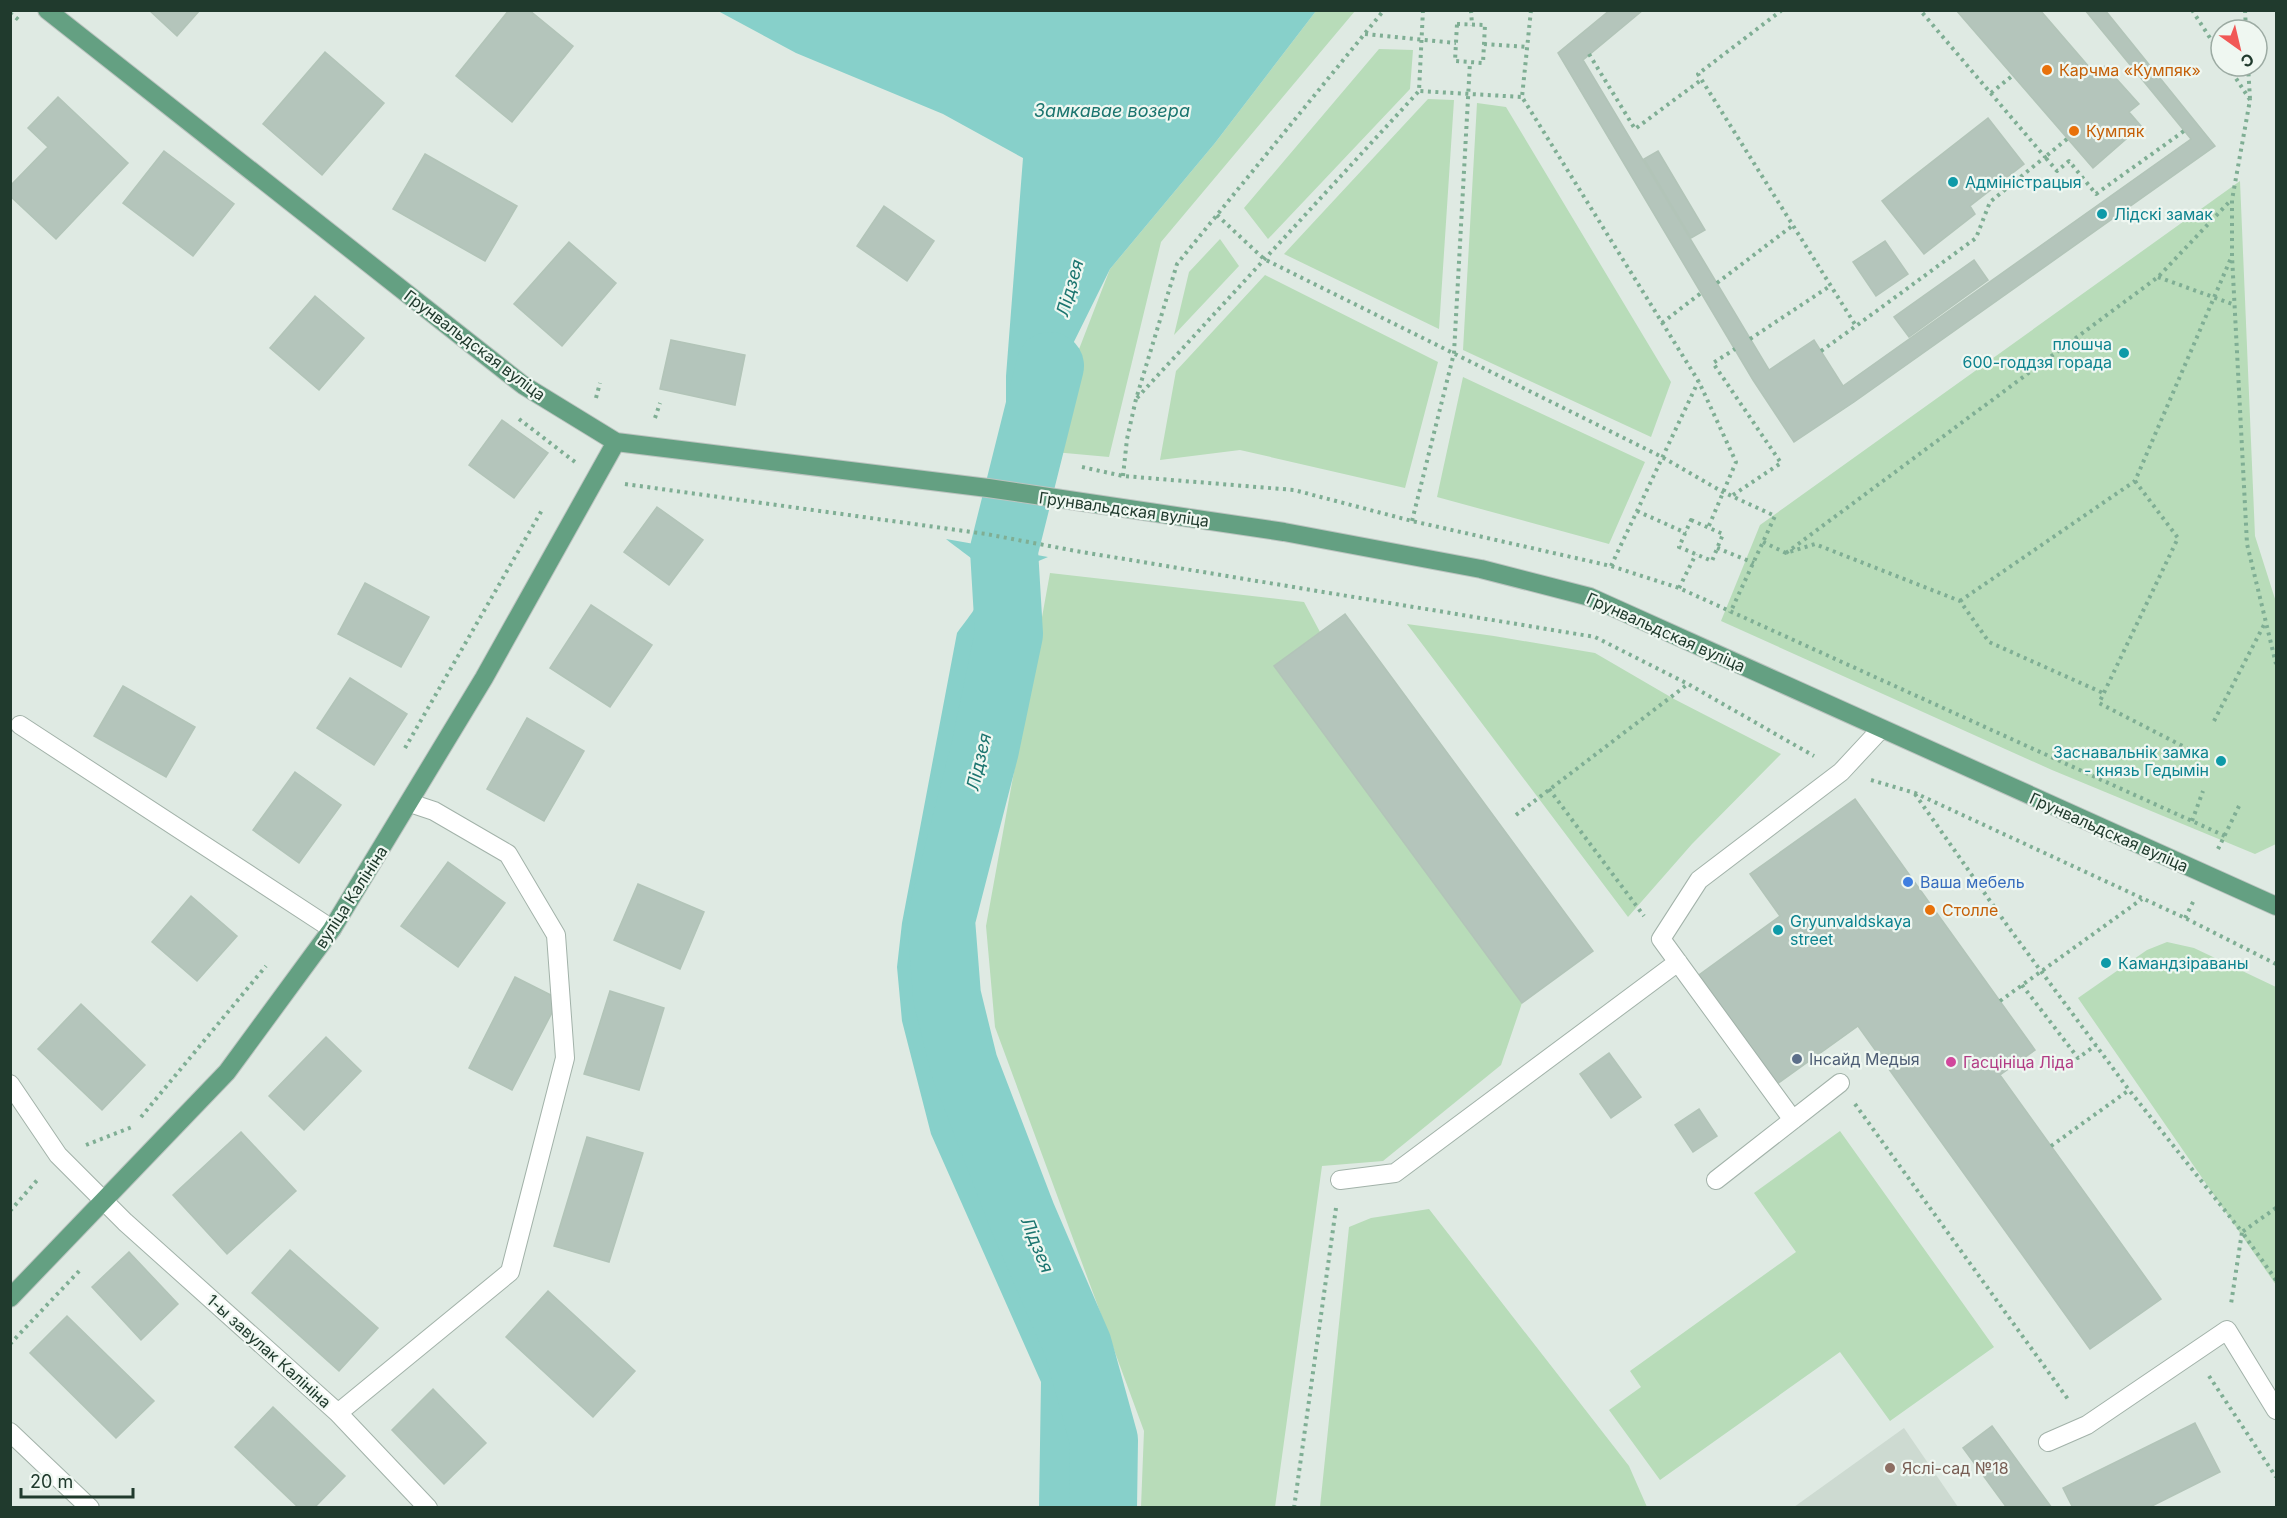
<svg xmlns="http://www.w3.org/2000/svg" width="2287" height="1518" viewBox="0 0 2287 1518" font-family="Inter,sans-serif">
  <rect width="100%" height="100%" fill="#dfeae3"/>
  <path fill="#cddad1" d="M1904 1428 1958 1507H1794Z"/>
  <path fill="#b8dcb9" d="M1316 11H1355L1161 242 1109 457 1054 452 1064 388 1110 269 1215 143Z
    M1379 49 1413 50 1410 89 1268 239 1244 208Z
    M1428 99 1454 100 1439 329 1284 254Z
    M1477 103 1506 107 1671 382 1651 437 1463 350Z
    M2240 181 2255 536 2276 602V844L2255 854 2052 770 1721 621 1760 525Z
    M1220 239 1239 266 1174 335 1189 272Z
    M1265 275 1438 362 1405 488 1240 450 1160 460 1176 371Z
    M1463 377 1645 462 1609 544 1437 497Z
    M1050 573 1304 602 1320 632 1274 666 1522 1003 1501 1065 1383 1161 1322 1166 1275 1507H1141L1144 1431 995 1027 986 926Z
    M1407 624 1494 636 1595 653 1674 699 1781 754 1692 844 1628 917Z
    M2167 942 2194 948 2276 987V1285L2078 998 2147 950Z
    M1840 1131 1994 1347 1890 1421 1840 1352 1660 1480 1609 1410 1641 1387 1630 1371 1796 1252 1754 1193Z
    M1429 1209 1629 1466 1647 1507H1320L1349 1227 1371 1218Z"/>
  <path fill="#87d0ca" d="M718 11 1316 10V11L1215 143 1110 269 1059 372 1038 446 1026 457 1006 444V376L1023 158 943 114 796 53Z
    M946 539 1048 557 1015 571 938 949 959 1068 1110 1431 1111 1507H1039L1041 1382 931 1134 902 1021 897 967 902 923 957 633C969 616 996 588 979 566 971 556 956 548 946 539Z"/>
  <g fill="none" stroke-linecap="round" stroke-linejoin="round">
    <path stroke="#87d0ca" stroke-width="68" d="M1050 366 1004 550 1009 634 985 749 941 920 947 996 964 1065 1022 1216 1078 1346 1104 1440 1103 1508"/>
  </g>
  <path fill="#b4c5bb" stroke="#b2c4b8" stroke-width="1.5" d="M149 10H200L177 36Z
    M509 10H529L573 46 512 122 456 76Z
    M1610 10H1643L1583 60 1769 370 1814 340 1843 386 2191 139 2085 10H2105L2215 146 1854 402 1794 442 1753 380 1558 53Z
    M1956 10H2040L2096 75 2105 66 2139 104 2129 112 2141 126 2093 168Z
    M325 52 384 103 322 175 263 124Z
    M58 97 128 163 56 239 10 196V186L48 147 28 128Z
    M1988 118 2024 164 1970 206 1975 214 1924 254 1882 201Z
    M164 151 234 204 193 256 123 203Z
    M1658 151 1705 230 1691 238 1644 159Z
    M425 154 517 206 485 261 393 209Z
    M884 206 934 241 907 281 857 246Z
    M1885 241 1908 274 1876 296 1853 262Z
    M569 242 616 283 562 346 514 304Z
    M1974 260 1988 280 1909 337 1894 317Z
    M315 296 364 338 319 390 270 348Z
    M671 340 745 355 735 405 660 389Z
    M502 420 548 453 514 498 469 465Z
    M657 507 703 540 669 585 624 552Z
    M365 583 429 617 401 667 338 634Z
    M591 605 652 645 610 707 550 668Z
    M1345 614 1593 951 1522 1003 1274 666Z
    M350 678 407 714 374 765 317 728Z
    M123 686 195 727 166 777 94 736Z
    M527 718 584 751 544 821 487 789Z
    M295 772 341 805 299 863 253 830Z
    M1855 799 2035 1050 2000 1075 2161 1299 2090 1349 1858 1026 1777 1084 1699 975 1780 916 1750 874Z
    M448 862 505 903 458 967 401 926Z
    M638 884 704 912 680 969 614 940Z
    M191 896 237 936 197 981 152 942Z
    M515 977 559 999 512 1090 469 1068Z
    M610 991 664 1008 639 1090 584 1074Z
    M81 1004 145 1065 102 1110 38 1049Z
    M326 1037 361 1071 304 1130 269 1096Z
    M1609 1053 1641 1097 1611 1118 1580 1074Z
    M1699 1109 1717 1136 1693 1152 1675 1125Z
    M241 1132 296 1191 227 1254 173 1195Z
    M587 1137 643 1153 609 1262 554 1246Z
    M290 1250 378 1328 339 1371 252 1293Z
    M129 1252 178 1304 141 1340 92 1287Z
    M548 1291 635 1371 593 1417 506 1337Z
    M67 1316 154 1401 116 1438 30 1353Z
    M433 1389 486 1443 444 1484 392 1430Z
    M273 1407 345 1476 314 1508H299L235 1447Z
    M2195 1423 2220 1472 2148 1508H2073L2063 1488Z
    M1992 1426 2052 1508H2007L1963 1448Z"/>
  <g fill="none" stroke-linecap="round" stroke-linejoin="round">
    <defs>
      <path id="minor" d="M20 725 332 929
        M10 1084 58 1155 125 1222 338 1413 428 1508
        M1793 1120 1661 939 1699 880 1841 772 1881 729
        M1340 1180 1395 1173 1678 962
        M1716 1180 1840 1083
        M338 1413 510 1272 565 1058 556 935 508 854 434 811 410 803
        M10 1432 90 1508
        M2048 1442 2087 1425 2227 1330 2276 1410"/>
      <path id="major" d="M47 10 523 385 616 442 988 488 1284 532 1481 569 1590 597 2276 906
        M10 1298 227 1072 332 929 484 678 616 442"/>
    </defs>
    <use href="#minor" stroke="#a2b2a9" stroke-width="20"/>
    <use href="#major" stroke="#bcc4c0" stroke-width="20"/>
    <path stroke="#7fae94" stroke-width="4" stroke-dasharray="3 4.5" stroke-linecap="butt" d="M1423 10 1419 91 1522 97
      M1471 10 1472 25
      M1531 10 1522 97 1699 382 1736 462 1708 528
      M1782 10 1698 74 1856 326 1976 238 1990 202 2045 157 1920 10
      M2192 10 2221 55
      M2245 10 2246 30
      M10 13 20 21
      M1457 24 1485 25 1483 63 1455 61Z
      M1365 34 1456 43
      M1484 44 1527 47
      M1589 54 1635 129 1701 80
      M2228 66 2250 100 2232 200V256L2247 544 2276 664
      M2248 66 2250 99
      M1991 93 2012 76
      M2067 139 2045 157 2057 171 2069 161 2096 194 2184 131
      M1217 215 1264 259 1662 457 1723 492 1775 516 1730 613
      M2158 277 2235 305
      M1717 283 1792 226
      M1662 323 1701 293
      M1750 339 1830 286
      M1821 351 1856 326
      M596 398 600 383
      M1137 398 1419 91
      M655 418 660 403
      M519 419 575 462
      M1082 467 1123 476 1294 490 1412 521 1611 566 1679 588 2225 836
      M1123 476 1127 439 1136 399 1177 264 1384 10
      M2135 481 2178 538 2099 703 2200 755
      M625 484 986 534 1076 551 1595 637 1688 684 1814 756
      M1733 495 1781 463 1713 363 1735 349
      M1637 511 1686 533
      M1691 520 1723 534 1712 561 1679 547Z
      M1412 521 1454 353 1470 62
      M1763 542 1786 553 1815 544 1960 601 1989 642 2103 693
      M1717 548 1754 563
      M1786 553 2158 277 2231 200
      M1611 566 1698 382
      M1679 588 1696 554
      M1960 601 2135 481 2231 258
      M2214 721 2266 621
      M405 748 542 510
      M1871 780 1915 793 2185 918 2276 964
      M1549 789 1644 916
      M1915 794 2009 928 2129 1090 2242 1232 2231 1304
      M1516 815 1688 684
      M2192 821 2203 791
      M2218 849 2239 806
      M2185 918 2194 900
      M2022 985 2078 1058 2096 1045
      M2000 1001 2142 899
      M1855 1104 2070 1402
      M141 1117 266 966
      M86 1145 132 1127
      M2051 1146 2129 1090
      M2276 1208 2242 1232 2276 1280
      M10 1211 39 1178
      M10 1344 82 1268
      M2209 1376 2276 1477
      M1294 1508 1336 1208"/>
    <use href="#minor" stroke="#fff" stroke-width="18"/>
    <use href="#major" stroke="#64a082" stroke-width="18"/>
  </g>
  <g fill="#e8710a" stroke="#eff7f1" stroke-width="2">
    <circle cx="2047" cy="70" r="6"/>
    <circle cx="2074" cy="131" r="6"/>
    <circle cx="1930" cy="910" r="6"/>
  </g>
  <g fill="#0f9aa8" stroke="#eff7f1" stroke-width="2">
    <circle cx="1953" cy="182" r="6"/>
    <circle cx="2102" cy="214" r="6"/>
    <circle cx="2124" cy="353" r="6"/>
    <circle cx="2221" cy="761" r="6"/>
    <circle cx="1778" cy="930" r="6"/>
    <circle cx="2106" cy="963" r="6"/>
  </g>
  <circle fill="#3f7fe0" stroke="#eff7f1" stroke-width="2" cx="1908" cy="882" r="6"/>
  <circle fill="#5c6f8a" stroke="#eff7f1" stroke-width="2" cx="1797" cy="1059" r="6"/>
  <circle fill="#d1479c" stroke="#eff7f1" stroke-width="2" cx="1951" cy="1062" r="6"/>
  <circle fill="#8d6e63" stroke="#eff7f1" stroke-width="2" cx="1890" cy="1468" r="6"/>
  <g text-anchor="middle" stroke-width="4.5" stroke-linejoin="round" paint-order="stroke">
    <g font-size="16" fill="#c56008" stroke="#eff7f1" text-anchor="start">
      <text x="2059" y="76">Карчма «Кумпяк»</text>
      <text x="2086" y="137">Кумпяк</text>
      <text x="1942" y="916">Столле</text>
    </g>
    <g font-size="16" fill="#0d838f" stroke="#eff7f1" text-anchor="start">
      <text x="1965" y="188">Адміністрацыя</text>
      <text x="2114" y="220">Лідскі замак</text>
      <text x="2112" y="350" text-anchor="end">плошча<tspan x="2112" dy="18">600-годдзя горада</tspan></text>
      <text x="2209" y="758" text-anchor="end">Заснавальнік замка<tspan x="2209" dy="18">- князь Гедымін</tspan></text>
      <text x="1790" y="927">Gryunvaldskaya<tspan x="1790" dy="18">street</tspan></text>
      <text x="2118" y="969">Камандзіраваны</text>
    </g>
    <g font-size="16" fill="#203a2d" stroke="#eff7f1">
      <text transform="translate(475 345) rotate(37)" y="6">Грунвальдская вуліца</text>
      <text transform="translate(1124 509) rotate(8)" y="6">Грунвальдская вуліца</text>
      <text transform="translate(1666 632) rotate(24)" y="6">Грунвальдская вуліца</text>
      <text transform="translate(2109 832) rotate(24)" y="6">Грунвальдская вуліца</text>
      <text transform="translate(351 897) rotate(-57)" y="6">вуліца Калініна</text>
      <text transform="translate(269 1351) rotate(42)" y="6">1-ы завулак Калініна</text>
    </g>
    <g font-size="16" fill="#366cbe" stroke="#eff7f1" text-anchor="start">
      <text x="1920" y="888">Ваша мебель</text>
    </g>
    <g font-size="16" fill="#4e5e75" stroke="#eff7f1" text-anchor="start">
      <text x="1809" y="1065">Інсайд Медыя</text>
    </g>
    <g font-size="16" fill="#b23c85" stroke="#eff7f1" text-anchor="start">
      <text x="1963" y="1068">Гасцініца Ліда</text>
    </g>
    <g font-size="16" fill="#785e54" stroke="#eff7f1" text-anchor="start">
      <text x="1902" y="1474">Яслі-сад №18</text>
    </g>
    <g font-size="18" font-style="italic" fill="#1b756f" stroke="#eff7f1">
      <text x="1112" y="117">Замкавае возера</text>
      <text transform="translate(1070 288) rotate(-74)" y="6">Лідзея</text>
      <text transform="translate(979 762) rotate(-77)" y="6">Лідзея</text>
      <text transform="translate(1037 1245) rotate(68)" y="6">Лідзея</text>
    </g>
  </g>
  <rect width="2287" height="1518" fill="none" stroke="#203a2d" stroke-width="24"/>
  <g transform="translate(2239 48) rotate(146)"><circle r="28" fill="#eff7f1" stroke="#9caba3" stroke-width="1.5"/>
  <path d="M0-4.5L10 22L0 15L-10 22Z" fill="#f15856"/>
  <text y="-9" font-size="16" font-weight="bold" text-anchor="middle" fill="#203a2d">С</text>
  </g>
  <path d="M21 1488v9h112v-9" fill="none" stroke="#203a2d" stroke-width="3"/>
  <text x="30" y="1488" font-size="18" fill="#203a2d" stroke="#eff7f1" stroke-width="4.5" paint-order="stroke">20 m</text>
</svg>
